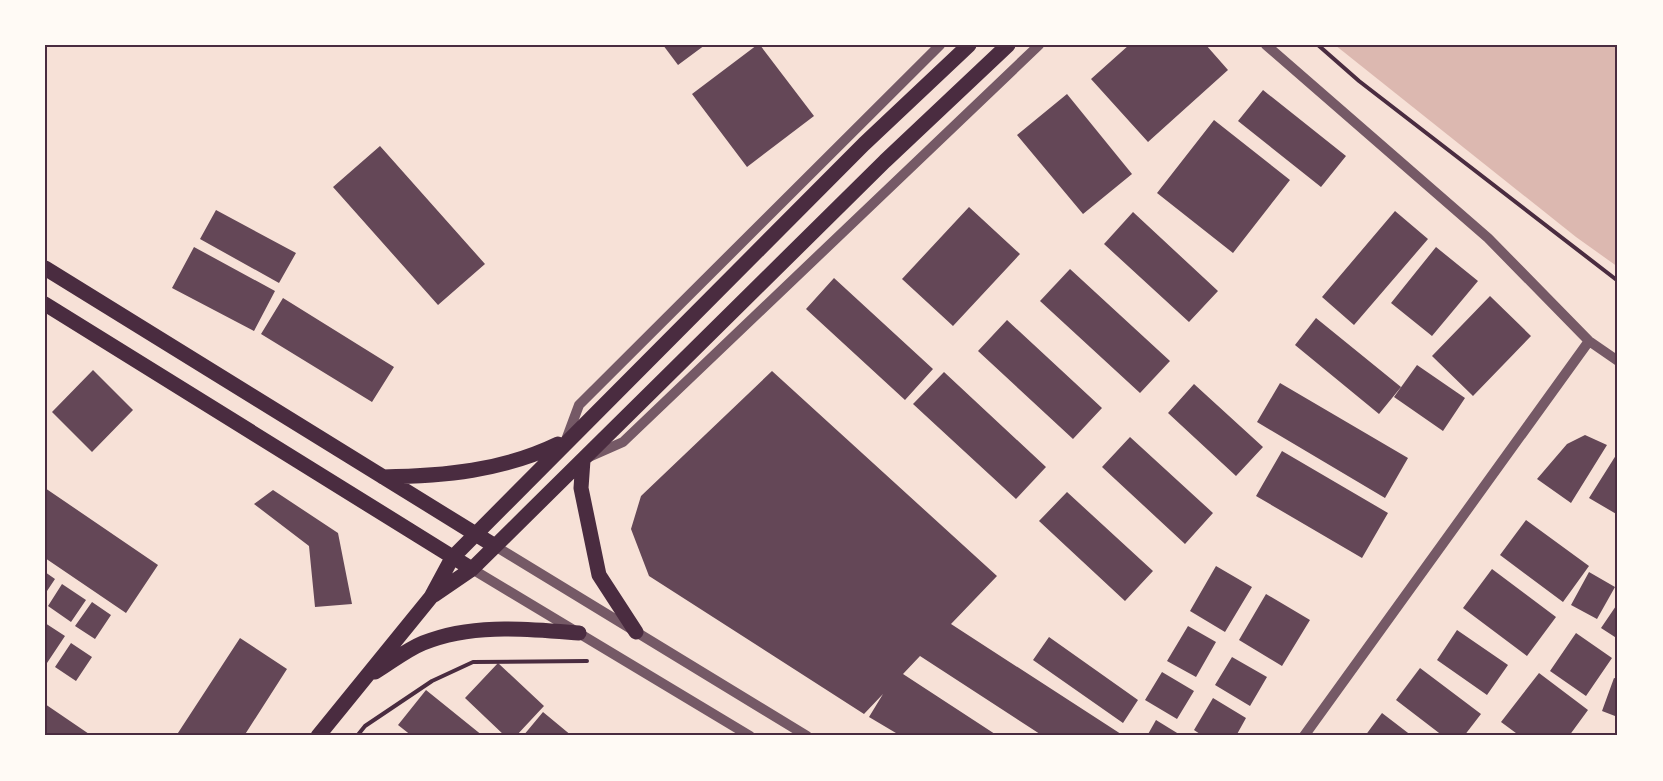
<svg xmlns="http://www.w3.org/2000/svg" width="1663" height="781" viewBox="0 0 1663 781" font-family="'Sofia Sans Condensed',sans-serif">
  <rect width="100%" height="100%" fill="#f7e1d7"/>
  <path fill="#dcb8b0" d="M1335 45H1618V267L1576 237Z"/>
  <path fill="#644757" d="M663 45H705L678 65Z
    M757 45H760L814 116 747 167 692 94Z
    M1129 45H1206L1228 70 1148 142 1091 79Z
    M1263 90 1346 156 1321 187 1238 121Z
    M1067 94 1132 174 1083 214 1017 135Z
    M1214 120 1290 180 1233 253 1157 193Z
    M380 146 485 264 438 305 333 187Z
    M969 207 1020 254 953 326 902 279Z
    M216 210 296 253 279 283 200 239Z
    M1395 211 1428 239 1354 325 1322 297Z
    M1133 212 1218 291 1189 322 1104 244Z
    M194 247 275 291 254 331 172 288Z
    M1436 247 1478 281 1432 336 1391 303Z
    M1070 269 1170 361 1140 393 1040 301Z
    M834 278 933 369 905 400 806 309Z
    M1490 296 1531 336 1473 396 1432 356Z
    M283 298 394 367 372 402 261 334Z
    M1316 318 1401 387 1379 414 1295 345Z
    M1007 320 1102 408 1073 439 978 351Z
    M1417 365 1465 398 1443 431 1394 397Z
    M93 370 133 410 92 452 52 412Z
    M772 371 997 576 951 624 1124 736H1043L920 656 903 674 998 736H901L869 717 883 694 864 714 649 576 631 529 641 496Z
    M944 372 1046 467 1016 499 913 404Z
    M1280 383 1408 458 1385 498 1257 422Z
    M1194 384 1263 447 1236 476 1168 413Z
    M1585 435 1607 445 1571 503 1537 479 1567 444Z
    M1130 437 1213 513 1185 544 1102 467Z
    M1282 451 1388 513 1362 558 1256 496Z
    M1618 452V515L1589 498Z
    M45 488 158 565 126 613 45 558Z
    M273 490 338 533 352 604 315 607 309 546 254 504Z
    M1067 492 1153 571 1125 601 1039 521Z
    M1526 520 1589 566 1563 602 1500 555Z
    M1216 566 1252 587 1225 632 1190 611Z
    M1492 569 1556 617 1527 656 1463 608Z
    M45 572 55 579 45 594Z
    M1589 572 1615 587 1597 619 1571 605Z
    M62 584 86 600 71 622 48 606Z
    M1266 594 1310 620 1282 666 1239 640Z
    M92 602 111 615 95 639 75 626Z
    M1618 603V639L1601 628Z
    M45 623 65 636 47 663 45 662Z
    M1188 626 1216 642 1196 677 1167 661Z
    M1457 630 1508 665 1487 695 1437 660Z
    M1576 633 1612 658 1586 696 1550 671Z
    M1049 637 1138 700 1123 723 1033 660Z
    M240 638 287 669 244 736H176Z
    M71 643 92 657 76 681 55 667Z
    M1232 657 1267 677 1250 706 1215 685Z
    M498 663 544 706 516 736H505L465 698Z
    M1420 668 1481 714 1464 736H1443L1396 700Z
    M1162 672 1194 691 1177 719 1145 700Z
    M1539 673 1588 710 1569 736H1520L1501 722Z
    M1614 678 1618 679V707L1615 716 1602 711Z
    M426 690 483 736H412L398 725Z
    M1213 698 1246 718 1236 736H1203L1194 730Z
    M45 704 92 736H45Z
    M543 712 572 736H523Z
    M1382 713 1412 736H1365Z
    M1156 720 1182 736H1147Z"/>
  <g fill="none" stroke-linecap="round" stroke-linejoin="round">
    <path stroke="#4a2c40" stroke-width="4" d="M1318 45 1359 81 1618 281
      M357 736 365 726 432 681 473 662 587 661"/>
    <path stroke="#755966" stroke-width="10" d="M1266 45 1488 238 1589 341 1618 361
      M566 440 579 405 940 45
      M589 457 623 442 1039 45
      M495 546 807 736
      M472 569 750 736
      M1304 736 1589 341"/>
    <path stroke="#4a2c40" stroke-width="15" d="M45 268 495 546
      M45 304 472 569
      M583 460 581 488 599 575 636 632
      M383 477C444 476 502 471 558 444
      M434 595 472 569 885 161 1008 45
      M375 672C390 663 406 650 423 643 472 623 527 629 579 633
      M318 736 431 597 452 558 864 144 969 45"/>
  </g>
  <rect width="1663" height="781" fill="none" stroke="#fffaf5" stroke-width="93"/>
  <rect x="46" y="46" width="1570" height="688" fill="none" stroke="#4a2c40" stroke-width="2"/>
</svg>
